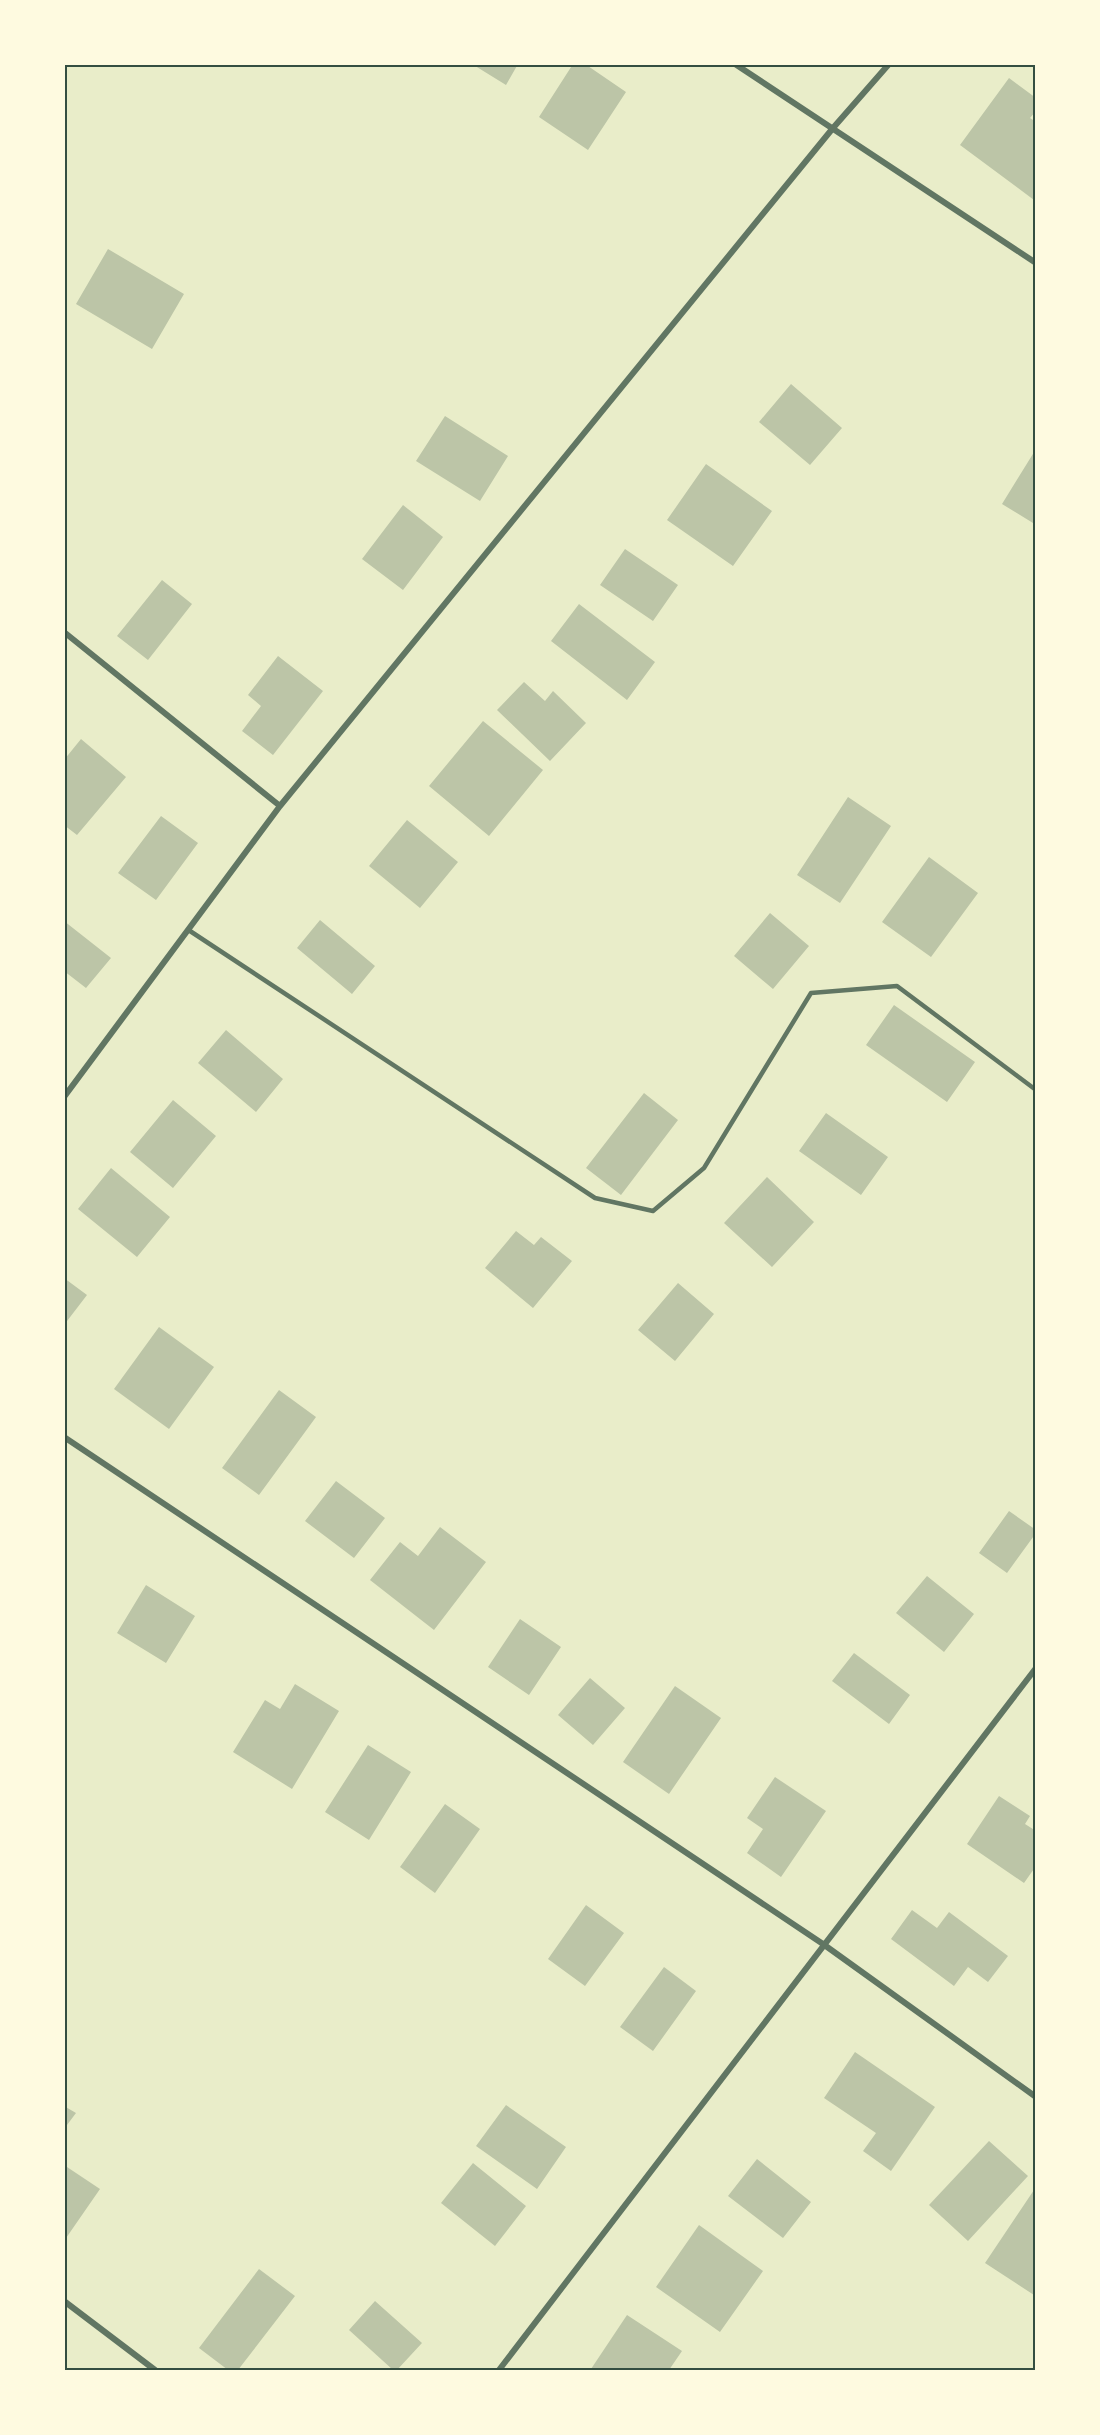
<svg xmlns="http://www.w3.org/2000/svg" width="1100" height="2435" viewBox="0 0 1100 2435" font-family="Manrope,sans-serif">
  <rect width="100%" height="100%" fill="#e9edc9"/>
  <path fill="#bcc5a7" d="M472 64H518L506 85Z
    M573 64H585L626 92 588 150 539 117Z
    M1009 78 1036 98V111L1030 118 1036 122 1034 200 960 145Z
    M108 249 184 294 152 349 76 304Z
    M791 384 842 428 810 465 759 422Z
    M445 416 508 456 480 501 416 461Z
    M1036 449V518L1033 523 1002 504Z
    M706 464 772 511 733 566 667 520Z
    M403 505 443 537 403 590 362 559Z
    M625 549 678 585 653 621 600 585Z
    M162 580 192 604 148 660 117 636Z
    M579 604 655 662 627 700 551 641Z
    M278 656 323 691 273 755 242 731 261 706 248 695Z
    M524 682 545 701 553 691 586 723 550 761 497 710Z
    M483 721 543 770 489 836 429 786Z
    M81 739 126 777 77 835 64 825V760Z
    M848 797 891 826 840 903 797 875Z
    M161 816 198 843 156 900 118 873Z
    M407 820 458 862 420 908 369 866Z
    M929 857 978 893 931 957 882 922Z
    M770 913 809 946 773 989 734 956Z
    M320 920 375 966 352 994 297 948Z
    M64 921 111 958 86 988 64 971Z
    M894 1005 975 1062 947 1102 866 1045Z
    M226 1030 283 1079 256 1112 198 1063Z
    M644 1093 678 1120 621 1195 586 1168Z
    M173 1100 216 1136 173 1188 130 1152Z
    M826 1113 888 1157 861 1195 799 1151Z
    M111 1168 170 1217 137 1257 78 1209Z
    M767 1177 814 1222 772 1267 724 1223Z
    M516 1231 534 1245 541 1237 572 1261 533 1308 485 1268Z
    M64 1278 87 1295 64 1325Z
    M678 1283 714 1314 675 1361 638 1330Z
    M159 1327 214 1367 169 1429 114 1389Z
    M279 1390 316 1417 259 1495 222 1468Z
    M336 1481 385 1518 354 1558 305 1521Z
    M1009 1511 1036 1530V1533L1007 1573 979 1553Z
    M440 1527 486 1562 434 1630 370 1580 400 1542 418 1556Z
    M927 1576 974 1614 944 1652 896 1613Z
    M146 1585 195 1616 166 1663 117 1633Z
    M520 1619 561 1647 529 1695 488 1667Z
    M854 1653 910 1695 889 1724 832 1681Z
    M590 1678 625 1708 593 1745 558 1715Z
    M295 1684 339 1711 292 1789 233 1752 265 1700 280 1709Z
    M675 1686 721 1718 669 1794 623 1762Z
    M368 1745 411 1772 369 1840 325 1812Z
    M775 1777 826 1811 781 1877 747 1853 763 1829 747 1818Z
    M999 1796 1030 1816 1025 1824 1036 1831V1866L1024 1883 967 1844Z
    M445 1804 480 1829 435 1893 400 1867Z
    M586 1905 624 1933 585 1986 548 1959Z
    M912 1910 937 1928 949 1912 1008 1956 988 1982 968 1967 954 1986 891 1939Z
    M664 1967 696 1991 653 2051 620 2027Z
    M855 2052 935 2107 891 2171 863 2151 876 2133 824 2098Z
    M506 2105 566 2147 537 2189 476 2146Z
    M64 2106 76 2113 64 2129Z
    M989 2141 1028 2176 968 2241 929 2205Z
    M757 2159 811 2202 783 2238 728 2196Z
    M473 2163 526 2206 495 2246 441 2203Z
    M64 2165 100 2189 64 2241Z
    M1036 2187V2293L1034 2295 985 2263Z
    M699 2225 763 2271 720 2332 656 2287Z
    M259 2269 295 2296 238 2370H228L199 2348Z
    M375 2301 422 2343 397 2370H393L349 2330Z
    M627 2315 682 2351 669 2370 591 2369Z"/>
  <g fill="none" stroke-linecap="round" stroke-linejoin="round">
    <path stroke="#617663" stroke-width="4.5" d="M190 931 595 1198 653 1211 704 1168 811 993 897 986 1036 1090"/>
    <path stroke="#617663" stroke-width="6" d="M735 64 1036 263
      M64 632 280 806
      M64 1097 280 806 833 128 889 64
      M64 1437 823 1944 1036 2097
      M64 2301 155 2370
      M499 2370 1036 1668"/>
  </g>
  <rect width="1100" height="2435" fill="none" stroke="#fefae0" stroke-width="132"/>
  <rect x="66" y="66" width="968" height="2303" fill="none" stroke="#344e41" stroke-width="2"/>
</svg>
